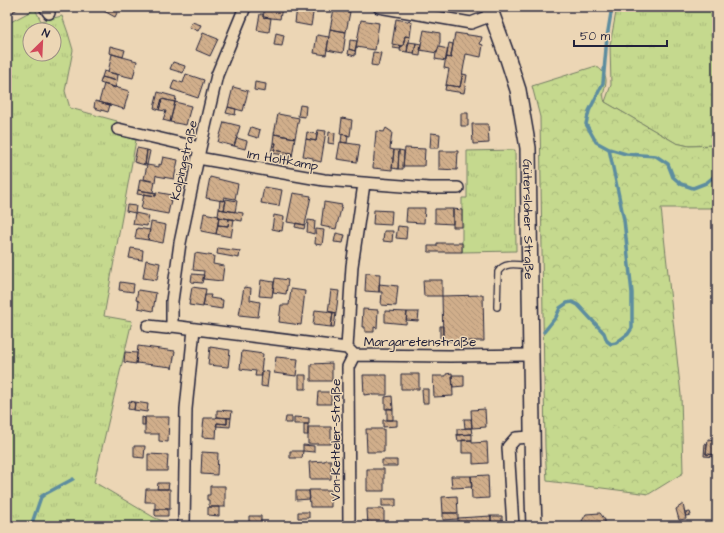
<svg xmlns="http://www.w3.org/2000/svg" width="724" height="533" viewBox="0 0 724 533" font-family="'Architects Daughter',sans-serif">
  <defs>
    <pattern id="grass-tufts" width="24" height="20" patternUnits="userSpaceOnUse"><rect width="24" height="20" fill="#c5d98e"/><path d="M3 7l-1-3M5 7V3M7 7l1-3M15 17l-1-3M17 17v-4M19 17l1-3" fill="none" stroke="#a9ba7b"/></pattern>
    <pattern id="forest-crowns" width="20" height="18" patternUnits="userSpaceOnUse"><rect width="20" height="18" fill="#c5d98e"/><path d="M2 6a3 3 0 1 1 6 0M12 15a3 3 0 1 1 6 0" fill="none" stroke="#a9ba7b"/></pattern>
    <pattern id="building-back-hatch" width="6" height="6" patternUnits="userSpaceOnUse"><rect width="6" height="6" fill="#d0ae8b"/><path d="M-1 5l2 2M0 0l6 6M5-1l2 2" fill="none" stroke="#b29579"/></pattern>
  </defs>
  <rect width="100%" height="100%" fill="#ecd6b5"/>
  <filter id="ink" filterUnits="userSpaceOnUse"><feTurbulence type="fractalNoise" baseFrequency=".025" numOctaves="2"/><feDisplacementMap in="SourceGraphic" scale="8" xChannelSelector="R" yChannelSelector="G"/><feConvolveMatrix kernelMatrix="1 2 1 2 8 2 1 2 1" color-interpolation-filters="sRGB"/></filter>
  <g filter="url(#ink)">
    <path fill="url(#grass-tufts)" stroke="#747e64" fill-rule="evenodd" d="M617 7H717V145L689 146 676 143 605 102 611 85 610 45Z
      M35 9 41 21 62 16 68 33 73 50 65 91 70 108 117 121 114 134 136 140 104 316 132 321 94 482 155 518 176 526H7V24ZM30 30H54V54H30Z
      M515 150 516 251 462 252V198H467V151Z"/>
    <path fill="url(#forest-crowns)" stroke="#747e64" d="M596 66C616 80 599 88 605 102L676 143 689 146 717 145V208H661L681 395 683 473 649 494 547 481 545 447 540 117 532 86Z"/>
    <g fill="none" stroke-linecap="round" stroke-linejoin="round">
      <path stroke="#5d8d9f" stroke-width="3.5" d="M612 7 607 37 603 83 589 111 586 124 596 142 609 149 626 154 656 156 668 164 673 177 681 184 693 188 706 183 717 174
        M544 332 556 317 560 308 567 303 572 302 578 305 604 333 607 341 611 344 616 343 628 334 632 328V293L624 220 609 149
        M31 526 41 497 45 494 73 479"/>
    </g>
    <path fill="url(#building-back-hatch)" stroke="#22223b" d="M7 7H20L7 16Z
      M106 7H120L115 17 104 11Z
      M265 7H282L280 19 263 17Z
      M297 7H314L311 26 295 23Z
      M334 9 350 12 346 32 330 29Z
      M260 14H263V17L271 18 269 32 257 30Z
      M396 19 412 22 410 37 405 36 403 46 392 44Z
      M361 20 379 23 375 50 356 47Z
      M192 22 201 25 198 31 189 27Z
      M330 29 346 32 343 53 327 50Z
      M424 30 440 33V42L437 53 420 50Z
      M203 33 218 39 210 56 196 50Z
      M276 33 284 35 282 46 274 45Z
      M455 33 482 37 480 44 483 45 481 57 466 54 460 87 446 85 449 69 444 68 446 57 452 58 451 56Z
      M317 35 329 37 326 55 314 53Z
      M405 36 410 37 407 52 400 51 401 46H403Z
      M350 40 357 41 355 51 349 49Z
      M408 42 416 43 414 53 407 52Z
      M416 43 421 44 420 56 414 55Z
      M449 43 453 44 451 56 452 58 446 57Z
      M393 45 401 46 400 49 393 48Z
      M110 46 125 50 123 57 109 53Z
      M356 47 355 56 348 54 349 49 355 51Z
      M439 47 448 49 446 61 435 59 436 53Z
      M373 52 381 53 378 66 371 65Z
      M112 54 137 61 133 78 108 72Z
      M173 62 185 66 183 73 170 69Z
      M104 71 118 75 117 81 102 77Z
      M186 74 204 80 198 98 171 89 174 80 183 83Z
      M463 74 467 75 464 93 445 90 446 85 460 87Z
      M102 77 117 81 115 88 100 83Z
      M255 82 266 84 265 92 254 90Z
      M104 84 129 91 124 109 99 102Z
      M233 87 248 91 243 111 228 107Z
      M158 92 176 97 175 102 162 99 159 110 154 108Z
      M162 99 175 102 170 122 163 120 166 111 159 110Z
      M95 101 110 105 108 112 94 108Z
      M175 102 191 106 186 125 170 122Z
      M300 105 306 106 305 117 298 116Z
      M228 107 236 109 235 115 226 113Z
      M461 113H468V126H461Z
      M278 114 299 118 295 138 274 134Z
      M342 118 352 120 350 136 340 134Z
      M224 122 240 126 234 146 218 142Z
      M472 124H488L489 143 473 144Z
      M251 127 260 130 258 138 248 135Z
      M386 128 392 132 390 149 394 150 392 170 373 168 376 131 384 132Z
      M318 130 326 131 321 162 313 160V158L303 156 306 139 316 141Z
      M307 132 317 134 316 141 306 139Z
      M329 132 335 133 334 144 328 143Z
      M431 133 440 134 439 148H430Z
      M274 134 295 138 292 157 291 153 274 150 276 143H273Z
      M342 134 348 135 347 143 341 142Z
      M237 138 247 141 245 149 234 146Z
      M340 142 360 145 357 162 337 159Z
      M273 143H276L274 150 291 153V156L271 153Z
      M137 148 147 150 145 165 134 162Z
      M405 148 425 149 424 166H403Z
      M147 150 150 151 147 165H145Z
      M394 150H399L398 169 392 168Z
      M399 150 404 151 403 169H398Z
      M439 151H458L457 170 439 169Z
      M163 157 178 160 174 179 157 176 156 175 155 182 144 179 147 165 159 167V164L161 165Z
      M210 177 238 184 235 199 224 197 223 201 206 198Z
      M140 179 155 182 153 192 156 193 138 190Z
      M264 187 282 190 279 206 261 203Z
      M138 190 156 193V196L144 194V195L137 194Z
      M156 192 172 195 168 214 141 209 144 194 156 196Z
      M293 193 311 196 305 225 287 222Z
      M226 199 237 201 235 212 224 210Z
      M220 200 226 201 224 210 219 209Z
      M324 202 342 205 336 229 321 226Z
      M127 205 136 206 135 213 126 211Z
      M407 208H425L424 223 406 222Z
      M219 209 243 213 242 221 219 217 218 216Z
      M435 209H453V224L435 223Z
      M453 209 462 210V227H453Z
      M374 210 392 211 391 225 373 224Z
      M135 213 149 216 147 226 133 224Z
      M204 213 219 216 216 234 201 231Z
      M274 215 284 217 282 231 272 229Z
      M219 217 229 219 228 226 218 225Z
      M229 219H234L231 237 216 234 218 225 228 226Z
      M308 220 315 221 314 234 307 232Z
      M151 222 166 225 163 243 148 240Z
      M296 223 305 225 304 229 295 227Z
      M398 226 407 227 406 239 396 238Z
      M137 228 150 230 148 240 135 238Z
      M316 229 324 230 322 245 315 244Z
      M384 231H393L392 242 383 241Z
      M336 233 345 235 343 243 334 242Z
      M437 243H462V252H428V246H437Z
      M131 248 143 250 142 260 129 258Z
      M218 248 240 251 239 258 217 254Z
      M195 253 214 256 213 264 224 266 222 281 203 279 204 271 193 270Z
      M146 260 160 263 157 280 143 278Z
      M366 273 380 274 379 292 365 291Z
      M192 274 204 275 202 283 191 282Z
      M275 278 288 280 286 294 273 292Z
      M261 280 274 282 272 297 259 296Z
      M423 280H442V296H424Z
      M120 282 134 284 133 292 119 290Z
      M379 284 398 286 396 306 381 305 382 292H379Z
      M192 287 206 289 203 307 189 305Z
      M244 287 251 288 250 300 260 302 258 317 239 315Z
      M291 289 305 291 301 325 279 322 281 305H289Z
      M138 290 156 293 153 311 138 308 139 301 136 300Z
      M331 290 339 291 336 313 328 312Z
      M205 295H211L210 298 223 300 222 309 203 306Z
      M483 295 484 341H443L442 296Z
      M363 309 378 310 377 328 374 327V332H365V327H362Z
      M315 310 333 312 331 327 313 325Z
      M385 311 407 312 406 324 385 322Z
      M333 312 336 313 334 327H331Z
      M407 312H419L418 321 406 320Z
      M440 326H443V341H440Z
      M138 346 175 351 172 369V367L136 363Z
      M210 347 230 350 228 367 208 365Z
      M242 351 263 354 261 371H262V376H255L256 371 240 369Z
      M125 352 137 353 136 364 124 362Z
      M276 357 298 359 296 376 274 373Z
      M332 363V381H311V364Z
      M717 364V386H715Z
      M262 371 269 372 267 387 261 386Z
      M452 373 453 396 434 397 433 376H446V374Z
      M401 374H419V389H401Z
      M299 375H306V389H299Z
      M363 375H387V395H372V394L364 395Z
      M452 375H464V386L453 387Z
      M422 389H428V403H423Z
      M318 392H331V404H317Z
      M392 396 393 409H385V397Z
      M129 401 135 402 134 410 128 409Z
      M135 402 148 404 147 412 134 410Z
      M387 408 393 409V420H387Z
      M485 409 486 427 472 428 471 410Z
      M217 410 232 411 231 418 217 417Z
      M142 417 145 418V425H142Z
      M145 417H169L168 442 159 441V434H145Z
      M217 417 227 418V424L217 423 216 438 202 437 204 418H216Z
      M286 417H292V423H285Z
      M294 417 309 418V424H294Z
      M227 418H231L230 427 216 426 217 423 227 424Z
      M464 419H471L472 428H465Z
      M383 420H397V426L383 427Z
      M717 423V455L706 454 708 439 716 440Z
      M304 424H308V435H304Z
      M308 427H331V444H308Z
      M471 428 472 434 457 435V429Z
      M366 429H384V452H367Z
      M472 434V440L458 441 457 435Z
      M462 440H472V443L487 442 488 463 473 464V453H462Z
      M705 443 707 444 706 454 717 455V457L704 456Z
      M303 445 314 446V452L303 451Z
      M134 446H145L144 458 134 457Z
      M290 451H303L302 458H290Z
      M202 452 218 453 217 475 201 474Z
      M148 454 168 455 167 471H148Z
      M325 460H331V479H310L309 462 325 461Z
      M382 460H397V466H382Z
      M367 469H384V491H367Z
      M488 475 489 498 472 499 471 476Z
      M451 476H471L472 487 452 488Z
      M158 483H169L168 489H157Z
      M210 486H225V507H209V500H207V495H210Z
      M146 489H170V509H155V502H145Z
      M309 490H331V507H310Z
      M296 491H309L310 499 296 500Z
      M457 496 458 513H443L442 497Z
      M382 499H396V506H382Z
      M683 504 686 519 679 520 676 509Z
      M208 507H219V516L208 515Z
      M155 509H168V516H156L155 515Z
      M367 509H384V526H368Z
      M298 512H309V518H298Z
      M690 512 691 515 686 516 685 513Z
      M443 513H458V519L443 520Z
      M600 513 605 520V526H582V521L586 514Z
      M249 516H261V525L249 524Z
      M491 516V526H458V518Z
      M491 516H502V526H491Z
      M239 523 254 524V526H226V524Z"/>
    <g fill="none" stroke-linecap="round" stroke-linejoin="round">
      <defs>
        <path id="lane" d="M497 307 498 272C504 261 519 265 529 266"/>
        <path id="street" d="M45 7 49 13
          M379 7 471 23 492 15
          M118 129 200 148
          M198 158 324 180 429 188H458
          M148 326 167 328 172 326 347 348 354 355 450 356 530 355
          M172 326V301L180 243 200 148 217 75 245 7
          M347 348 352 266 364 184
          M184 523 186 409 194 329
          M349 526 348 367 354 355
          M513 526 508 447 516 438 531 437"/>
        <g id="secondary">
          <path id="s1" d="M489 7 508 59 518 90 528 148 533 497 534 526"/>
        </g>
      </defs>
      <use href="#lane" stroke="#22223b" stroke-width="8"/>
      <use href="#street" stroke="#22223b" stroke-width="14"/>
      <use href="#secondary" stroke="#22223b" stroke-width="18"/>
      <use href="#lane" stroke="#ecd6b5" stroke-width="5.5"/>
      <use href="#street" stroke="#ecd6b5" stroke-width="11"/>
      <use href="#secondary" stroke="#ecd6b5" stroke-width="15"/>
    </g>
  </g>
  <g text-anchor="middle" stroke-width="3" stroke-linejoin="round" paint-order="stroke">
    <g font-size="13" fill="#22223b" stroke="#ecd6b5">
      <text transform="translate(283 159) rotate(10)" y="5">Im Holtkamp</text>
      <text transform="translate(183 160) rotate(-77)" y="5">Kolpingstraße</text>
      <text dy="5" stroke="none"><textPath href="#s1" startOffset="218">Gütersloher Straße</textPath></text>
      <text x="420" y="346">Margaretenstraße</text>
      <text transform="translate(335 440) rotate(-90)" y="5">Von-Ketteler-Straße</text>
    </g>
  </g>
  <rect width="724" height="533" fill="none" stroke="#ecd6b5" stroke-width="24"/>
  <rect x="12" y="12" width="700" height="509" fill="none" stroke="#22223b" stroke-width="1.5" filter="url(#ink)"/>
  <g transform="translate(42 42) rotate(24)"><circle r="19" fill="#ecd6b5" stroke="#9b8e84"/>
  <path d="M0-3L7 15L0 10L-7 15Z" fill="#d1495b"/>
  <text y="-6" font-size="11" font-weight="bold" text-anchor="middle" fill="#22223b">N</text>
  </g>
  <path d="M574 40v6h93v-6" fill="none" stroke="#22223b" stroke-width="2"/>
  <text x="580" y="40" font-size="12" fill="#22223b" stroke="#ecd6b5" stroke-width="3" paint-order="stroke">50 m</text>
</svg>
